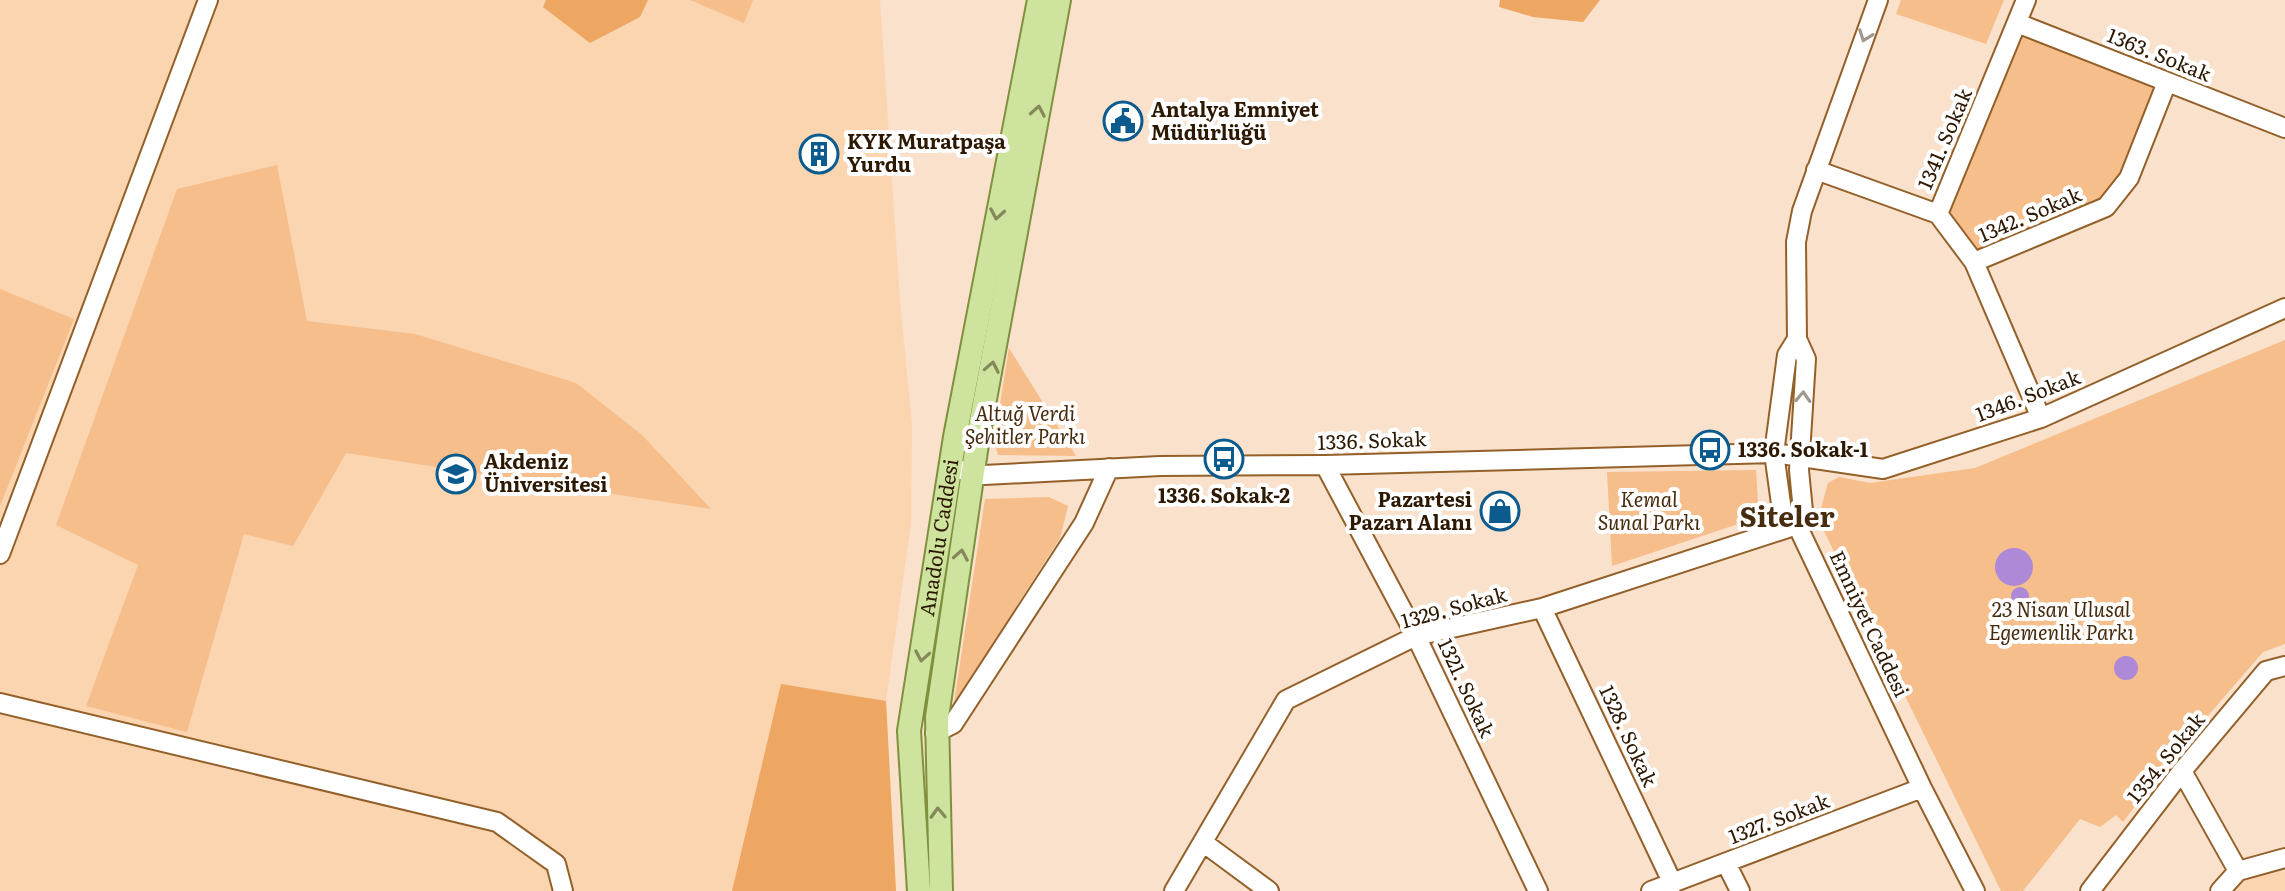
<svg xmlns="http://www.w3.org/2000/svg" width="2285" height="891" viewBox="0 0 2285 891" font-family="Literata,serif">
  <rect width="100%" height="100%" fill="#f9e1cb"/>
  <path fill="#fbd4b0" d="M0 0H880L900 301 912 424 911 523 886 701 896 891H0Z
    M2285 871V891H2234L2244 879Z"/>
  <path fill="#f5be8a" d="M690 0H753L744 23Z
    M1901 0H2004L1986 44 1896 14Z
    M2021 31 2158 87 2121 176 2100 199 1977 253 1946 212Z
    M277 165 307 321 415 334 576 383 642 435 711 509 346 453 293 546 244 534 187 732 86 706 138 565 56 525 177 189Z
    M0 289 74 319 0 506Z
    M2285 340V644L2263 652 2175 754 2123 822 2116 815 2100 827 2080 819 2023 891H2001L1818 519 1828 483 1839 477 1870 483 1975 468Z
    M1009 348 1076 456 998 455 994 441Z
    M1756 470 1759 517 1612 566 1607 472Z
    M1049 497 1068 506 1060 538 954 703 985 499Z"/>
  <path fill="#eda762" d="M546 0H648L640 17 590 43 543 7Z
    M1500 0H1600L1583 22 1533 17 1499 7Z
    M781 684 886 701 896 891H732Z"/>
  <path fill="#ad89d8" d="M1995 567a19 19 0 1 1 38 0a19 19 0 1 1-38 0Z
    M2011 596a9 9 0 1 1 18 0a9 9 0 1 1-18 0Z
    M2114 668a12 12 0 1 1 24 0a12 12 0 1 1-24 0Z"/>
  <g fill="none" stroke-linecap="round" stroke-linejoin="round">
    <defs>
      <path id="minor" d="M1878 0 1802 211 1796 242 1797 339 1787 355 1774 453 1782 511 1797 525 1922 788 1975 891
        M2026 0 1938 214 1974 262 2041 418
        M2017 23 2285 128
        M1816 170 1938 214
        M1974 262 2106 207 2129 178 2167 82
        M1797 339 1806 359 1799 470 1803 511 1797 525
        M1325 465 1416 636 1538 891
        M961 470 984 475 1160 466 1325 465 1774 453 1883 469 2041 418 2285 308
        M0 554 208 0
        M1542 608 1673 884
        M0 703 497 822 556 864 563 891
        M935 733 953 724 1084 523 1109 468
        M2182 771 2238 871
        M1204 843 1269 891
        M1726 863 1740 891
        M1174 891 1286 700 1416 636 1542 608 1797 525
        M1651 891 1922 788
        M2090 891 2182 771 2266 671 2285 666
        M2220 891 2238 871 2285 858"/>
      <g id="major">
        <path id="s1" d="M919 891 909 731 955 437 1039 0"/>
        <path d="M941 891 937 717 978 437 1059 0"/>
      </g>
    </defs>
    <use href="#minor" stroke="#946029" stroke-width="22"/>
    <use href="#major" stroke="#80903e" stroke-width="26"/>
    <use href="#minor" stroke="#fff" stroke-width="18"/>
    <use href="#major" stroke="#cde39e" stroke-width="22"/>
  </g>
  <defs><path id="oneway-chevron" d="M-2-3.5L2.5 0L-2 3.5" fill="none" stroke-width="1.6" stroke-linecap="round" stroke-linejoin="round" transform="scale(2)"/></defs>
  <g stroke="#a0978d">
    <use href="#oneway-chevron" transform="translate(1865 36) rotate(110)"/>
    <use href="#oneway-chevron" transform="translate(1803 397) rotate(-87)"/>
  </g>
  <g stroke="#858858">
    <use href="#oneway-chevron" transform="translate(1038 111) rotate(-80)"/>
    <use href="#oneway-chevron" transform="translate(997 214) rotate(100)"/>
    <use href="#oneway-chevron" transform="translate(992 367) rotate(-79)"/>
    <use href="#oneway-chevron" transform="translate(961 555) rotate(-80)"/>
    <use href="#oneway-chevron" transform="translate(922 656) rotate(100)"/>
    <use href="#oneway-chevron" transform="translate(938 813) rotate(-92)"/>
  </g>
  <defs>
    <symbol id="civic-ring" viewBox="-11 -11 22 22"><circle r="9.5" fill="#fff" stroke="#0b5b8e" stroke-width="1.5"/><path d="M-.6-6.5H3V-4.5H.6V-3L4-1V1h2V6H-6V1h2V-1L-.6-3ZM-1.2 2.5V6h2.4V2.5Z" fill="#0b5b8e"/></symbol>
    <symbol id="building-ring" viewBox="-11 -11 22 22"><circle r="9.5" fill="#fff" stroke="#0b5b8e" stroke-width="1.5"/><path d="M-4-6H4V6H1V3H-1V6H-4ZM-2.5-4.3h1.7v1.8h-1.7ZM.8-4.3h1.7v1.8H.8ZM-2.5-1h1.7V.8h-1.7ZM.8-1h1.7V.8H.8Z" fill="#0b5b8e"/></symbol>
    <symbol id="bus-ring" viewBox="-11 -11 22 22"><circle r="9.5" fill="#fff" stroke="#0b5b8e" stroke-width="1.5"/><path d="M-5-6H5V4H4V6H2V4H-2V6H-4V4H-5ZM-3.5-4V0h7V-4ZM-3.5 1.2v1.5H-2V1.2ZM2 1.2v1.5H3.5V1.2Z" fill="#0b5b8e"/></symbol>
    <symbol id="university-ring" viewBox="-11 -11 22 22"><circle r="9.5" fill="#fff" stroke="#0b5b8e" stroke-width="1.5"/><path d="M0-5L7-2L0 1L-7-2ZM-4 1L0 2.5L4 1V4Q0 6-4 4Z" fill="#0b5b8e"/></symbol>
    <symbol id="shop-ring" viewBox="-11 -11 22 22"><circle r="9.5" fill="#fff" stroke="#0b5b8e" stroke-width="1.5"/><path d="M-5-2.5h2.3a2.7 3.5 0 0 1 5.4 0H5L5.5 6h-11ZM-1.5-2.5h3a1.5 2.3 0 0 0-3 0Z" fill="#0b5b8e"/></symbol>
  </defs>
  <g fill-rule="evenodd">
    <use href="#civic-ring" x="1101" y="99" width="44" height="44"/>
    <use href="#building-ring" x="797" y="132" width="44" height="44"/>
    <use href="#bus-ring" x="1688" y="428" width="44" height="44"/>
    <use href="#bus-ring" x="1202" y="437" width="44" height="44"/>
    <use href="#university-ring" x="434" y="452" width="44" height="44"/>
    <use href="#shop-ring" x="1478" y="489" width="44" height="44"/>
  </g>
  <g text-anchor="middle" stroke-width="8" stroke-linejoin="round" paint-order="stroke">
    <g font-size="20" fill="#2d1802" stroke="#fff">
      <text transform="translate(2159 55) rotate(22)" y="7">1363. Sokak</text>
      <text transform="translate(1945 139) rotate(-67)" y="7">1341. Sokak</text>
      <text transform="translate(2030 215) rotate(-23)" y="7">1342. Sokak</text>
      <text transform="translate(2028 396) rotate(-21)" y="7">1346. Sokak</text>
      <text transform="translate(1372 441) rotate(-2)" y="7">1336. Sokak</text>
      <text dy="7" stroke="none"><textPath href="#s1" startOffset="356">Anadolu Caddesi</textPath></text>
      <text transform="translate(1454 608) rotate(-15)" y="7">1329. Sokak</text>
      <text transform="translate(1869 624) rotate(65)" y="7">Emniyet Caddesi</text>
      <text transform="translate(1466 688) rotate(65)" y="7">1321. Sokak</text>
      <text transform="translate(1628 736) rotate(65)" y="7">1328. Sokak</text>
      <text transform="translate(2166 758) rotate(-51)" y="7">1354. Sokak</text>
      <text transform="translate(1779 819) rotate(-21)" y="7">1327. Sokak</text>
    </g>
    <g font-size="20" font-weight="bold" fill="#2d1802" stroke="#fff" text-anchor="start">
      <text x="1151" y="117">Antalya Emniyet<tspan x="1151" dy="23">Müdürlüğü</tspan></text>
      <text x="847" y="149">KYK Muratpaşa<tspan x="847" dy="23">Yurdu</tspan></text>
      <text x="1738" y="457">1336. Sokak-1</text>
      <text x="484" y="469">Akdeniz<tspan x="484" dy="23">Üniversitesi</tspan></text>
      <text x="1224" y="503" text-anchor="middle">1336. Sokak-2</text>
      <text x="1472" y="507" text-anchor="end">Pazartesi<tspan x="1472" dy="23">Pazarı Alanı</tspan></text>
    </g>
    <g font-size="20" font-style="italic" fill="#472b0d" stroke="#fff">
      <text x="1025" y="421">Altuğ Verdi<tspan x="1025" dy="23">Şehitler Parkı</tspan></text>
      <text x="1649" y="507">Kemal<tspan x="1649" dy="23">Sunal Parkı</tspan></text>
      <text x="2061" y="617">23 Nisan Ulusal<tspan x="2061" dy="23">Egemenlik Parkı</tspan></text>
    </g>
    <g font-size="28" font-weight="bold" fill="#482c10" stroke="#fff">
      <text x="1787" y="527">Siteler</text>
    </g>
  </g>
</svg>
